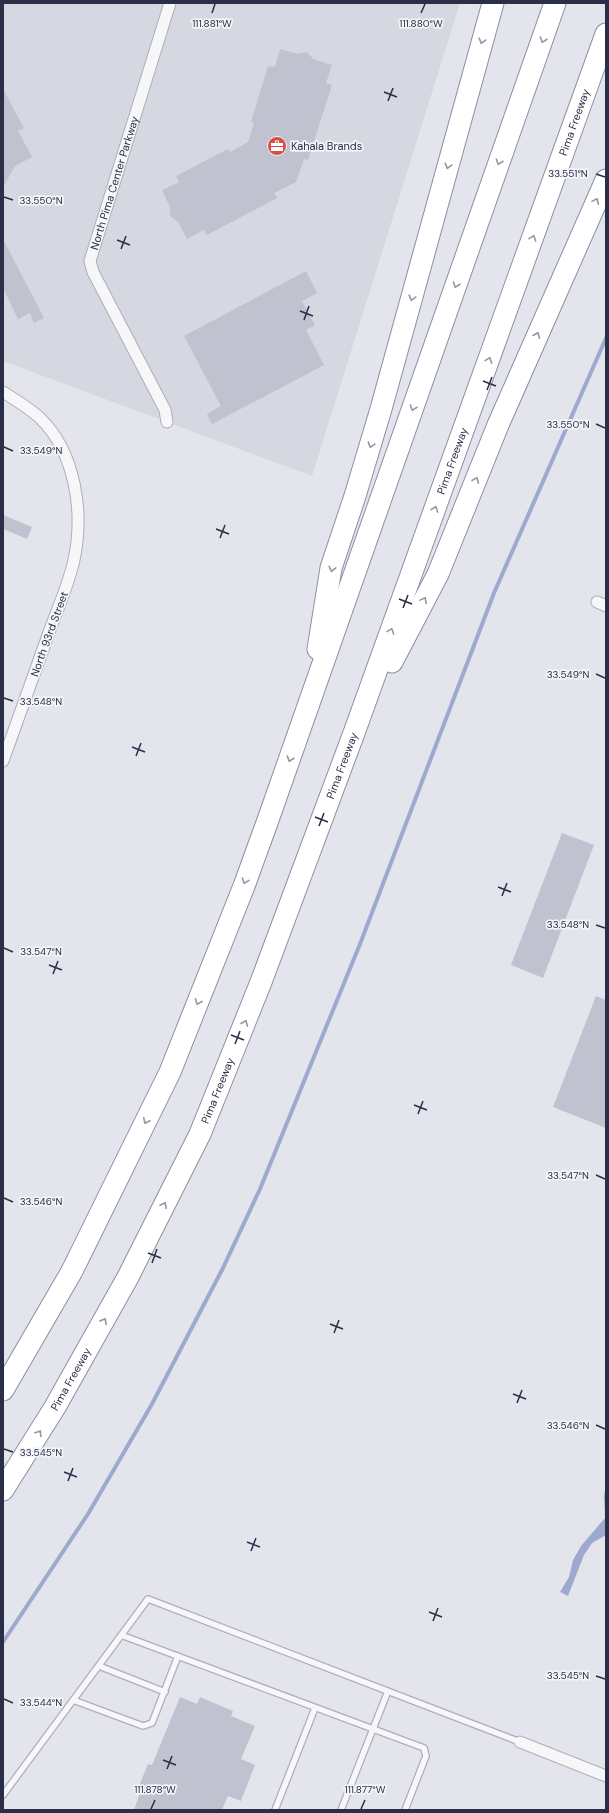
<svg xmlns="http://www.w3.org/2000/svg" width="609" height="1813" viewBox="0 0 609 1813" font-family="'DM Sans',sans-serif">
  <rect width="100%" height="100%" fill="#e4e5ec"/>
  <path fill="#d5d7e1" d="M3 3H460L312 476 3 361Z"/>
  <path fill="#9da9ce" d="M606 1484V1535L592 1543 584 1555 568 1596 560 1592 569 1577 573 1560 581 1546 605 1518 604 1496Z"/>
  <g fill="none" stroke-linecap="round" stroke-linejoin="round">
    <path stroke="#9da9ce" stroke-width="4" d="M3 1642 88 1514 152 1404 223 1268 260 1189 360 944 494 593 606 338"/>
  </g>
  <path fill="#c0c2cf" d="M280 49 298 54 307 52 313 59 332 65 326 83 332 85 308 160 304 159 296 182 274 193 277 198 207 235 204 230 187 239 178 222 170 216V207L162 190 179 182 176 176 228 149 230 152 248 142 254 123 251 122 268 66 275 67Z
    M3 89 24 128 18 131 32 157 15 166 3 187Z
    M3 239 44 318 34 323 30 313 18 319 5 292H3Z
    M306 271 317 293 302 301 315 325 306 330 324 365 212 424 207 414 221 406 184 336Z
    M3 515 32 527 27 539 3 529Z
    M562 833 594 845 543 978 511 965Z
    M596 996 606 1000V1128L553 1107Z
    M180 1697 197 1704 200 1697 233 1711 231 1716 255 1726 241 1759 255 1765 241 1801 228 1796 222 1810H134L142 1787 139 1786 148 1764 152 1765Z"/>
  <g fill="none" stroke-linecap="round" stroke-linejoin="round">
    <defs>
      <path id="lane" d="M121 1635 424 1748 426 1756 405 1810
        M99 1666 165 1692
        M73 1700 143 1726 152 1723 178 1656
        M3 1795 148 1599 520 1742
        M275 1810 315 1708
        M341 1810 388 1691"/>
      <g id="street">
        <path d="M3 392C16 400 29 408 40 418 76 453 84 513 74 560 68 587 56 612 47 638 32 679 18 720 3 761"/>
        <path id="s1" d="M167 422 165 410 93 272 90 261 170 3"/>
        <path d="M597 602 606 606"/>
        <path d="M520 1742 606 1776"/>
      </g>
      <g id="highway">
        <path d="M318 649 331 568 355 496 381 409 493 3"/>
        <path d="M392 662 438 574 498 425 606 180"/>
        <path d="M3 1390 72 1271 170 1072 244 886 268 820 555 3"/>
        <path id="s2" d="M3 1490 55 1407 128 1277 200 1134 261 982 354 733 606 34"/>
      </g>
    </defs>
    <use href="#lane" stroke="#acaeba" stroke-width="8"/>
    <use href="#street" stroke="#acaeba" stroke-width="13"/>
    <use href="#highway" stroke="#8a8ea4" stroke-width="23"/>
    <use href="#lane" stroke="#f7f7fa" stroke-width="5.5"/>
    <use href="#street" stroke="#f7f7fa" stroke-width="11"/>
    <use href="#highway" stroke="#fff" stroke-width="21"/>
  </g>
  <defs><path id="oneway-chevron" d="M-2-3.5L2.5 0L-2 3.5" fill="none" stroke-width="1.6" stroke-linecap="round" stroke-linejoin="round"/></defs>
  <g stroke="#9496a2">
    <use href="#oneway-chevron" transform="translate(543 40) rotate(109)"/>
    <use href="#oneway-chevron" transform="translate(482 41) rotate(105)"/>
    <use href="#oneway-chevron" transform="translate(499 162) rotate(109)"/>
    <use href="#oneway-chevron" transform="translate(448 166) rotate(105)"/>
    <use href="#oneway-chevron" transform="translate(596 201) rotate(-66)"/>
    <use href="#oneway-chevron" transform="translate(533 238) rotate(-70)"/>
    <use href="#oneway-chevron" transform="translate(456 285) rotate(109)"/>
    <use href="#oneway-chevron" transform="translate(412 298) rotate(105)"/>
    <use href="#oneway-chevron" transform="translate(537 335) rotate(-67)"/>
    <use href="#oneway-chevron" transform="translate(489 360) rotate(-70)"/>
    <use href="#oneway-chevron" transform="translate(413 408) rotate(109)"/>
    <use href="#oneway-chevron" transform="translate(371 445) rotate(107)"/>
    <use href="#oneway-chevron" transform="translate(476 480) rotate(-68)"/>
    <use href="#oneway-chevron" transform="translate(435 509) rotate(-70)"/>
    <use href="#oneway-chevron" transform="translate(332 569) rotate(104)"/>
    <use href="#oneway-chevron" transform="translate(424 600) rotate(-62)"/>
    <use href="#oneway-chevron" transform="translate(391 631) rotate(-70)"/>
    <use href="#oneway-chevron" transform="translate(290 759) rotate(109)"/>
    <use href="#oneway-chevron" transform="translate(245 881) rotate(110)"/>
    <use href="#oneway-chevron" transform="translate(198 1002) rotate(112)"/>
    <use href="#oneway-chevron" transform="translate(245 1023) rotate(-68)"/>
    <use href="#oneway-chevron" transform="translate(146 1121) rotate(116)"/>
    <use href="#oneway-chevron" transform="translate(164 1205) rotate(-63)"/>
    <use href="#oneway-chevron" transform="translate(104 1321) rotate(-61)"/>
    <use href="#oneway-chevron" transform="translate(39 1433) rotate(-58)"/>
  </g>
  <path fill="none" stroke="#2a2e46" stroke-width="1.5" d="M212 13 215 4M421 13 425 4M384 92 397 97M388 101 393 88M596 174 605 177M4 197 13 200M117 240 130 245M121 249 126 236M300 311 313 316M304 320 309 306M483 381 496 386M487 390 492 377M596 424 605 428M4 447 13 451M216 529 229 534M220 538 225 525M399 599 412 604M403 608 408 595M596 674 605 678M4 698 13 701M132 747 145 752M136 756 141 743M315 817 328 822M319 826 324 813M498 887 511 892M502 896 507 883M596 925 605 928M4 948 13 952M49 965 62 970M53 974 58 961M231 1035 244 1040M235 1044 240 1031M414 1105 427 1110M418 1114 423 1101M596 1175 605 1179M4 1198 13 1202M148 1253 161 1258M152 1263 157 1249M330 1324 343 1329M334 1333 339 1320M513 1394 526 1399M517 1403 522 1390M596 1425 605 1429M4 1449 13 1452M64 1472 77 1477M68 1481 73 1468M247 1542 260 1547M251 1551 256 1538M429 1612 442 1617M433 1621 438 1608M596 1676 605 1679M4 1699 13 1703M163 1760 176 1765M167 1769 172 1756M151 1809 155 1800M361 1809 365 1800"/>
  <defs>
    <symbol id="office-disc" viewBox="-11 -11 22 22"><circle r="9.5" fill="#d74f43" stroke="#f4f5f9"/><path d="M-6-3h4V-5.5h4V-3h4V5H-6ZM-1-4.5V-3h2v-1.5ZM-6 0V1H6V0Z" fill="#fff"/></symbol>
  </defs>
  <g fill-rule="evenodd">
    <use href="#office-disc" x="266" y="135" width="22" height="22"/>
  </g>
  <g text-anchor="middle" stroke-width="3.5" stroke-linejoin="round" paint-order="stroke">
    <g font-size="11" fill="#2a2e46" stroke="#f4f5f9">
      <text dy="4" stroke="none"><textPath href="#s2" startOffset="1486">Pima Freeway</textPath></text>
      <text dy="4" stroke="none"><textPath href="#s1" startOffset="261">North Pima Center Parkway</textPath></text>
      <text dy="4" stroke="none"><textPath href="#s2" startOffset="1126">Pima Freeway</textPath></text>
      <text transform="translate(49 634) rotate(-70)" y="4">North 93rd Street</text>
      <text dy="4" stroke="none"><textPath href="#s2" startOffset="802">Pima Freeway</textPath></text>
      <text dy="4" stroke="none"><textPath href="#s2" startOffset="454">Pima Freeway</textPath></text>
      <text dy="4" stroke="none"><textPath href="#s2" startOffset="130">Pima Freeway</textPath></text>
    </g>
    <g font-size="11" fill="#2a2e46" stroke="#f4f5f9" text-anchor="start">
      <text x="291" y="150">Kahala Brands</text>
    </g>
  </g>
  <g font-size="10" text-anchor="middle" fill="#2a2e46" stroke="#f4f5f9" stroke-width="3.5" stroke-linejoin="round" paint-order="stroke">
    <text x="212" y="27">111.881°W</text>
    <text x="421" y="27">111.880°W</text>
    <text x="568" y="177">33.551°N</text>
    <text x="41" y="204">33.550°N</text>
    <text x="568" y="428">33.550°N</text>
    <text x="41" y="454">33.549°N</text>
    <text x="568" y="678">33.549°N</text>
    <text x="41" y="705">33.548°N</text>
    <text x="568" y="928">33.548°N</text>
    <text x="41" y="955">33.547°N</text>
    <text x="568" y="1179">33.547°N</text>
    <text x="41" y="1205">33.546°N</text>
    <text x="568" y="1429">33.546°N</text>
    <text x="41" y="1456">33.545°N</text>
    <text x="568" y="1679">33.545°N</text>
    <text x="41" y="1706">33.544°N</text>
    <text x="155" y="1793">111.878°W</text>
    <text x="365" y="1793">111.877°W</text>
  </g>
  <rect width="609" height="1813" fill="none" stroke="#2a2e46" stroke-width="8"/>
</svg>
